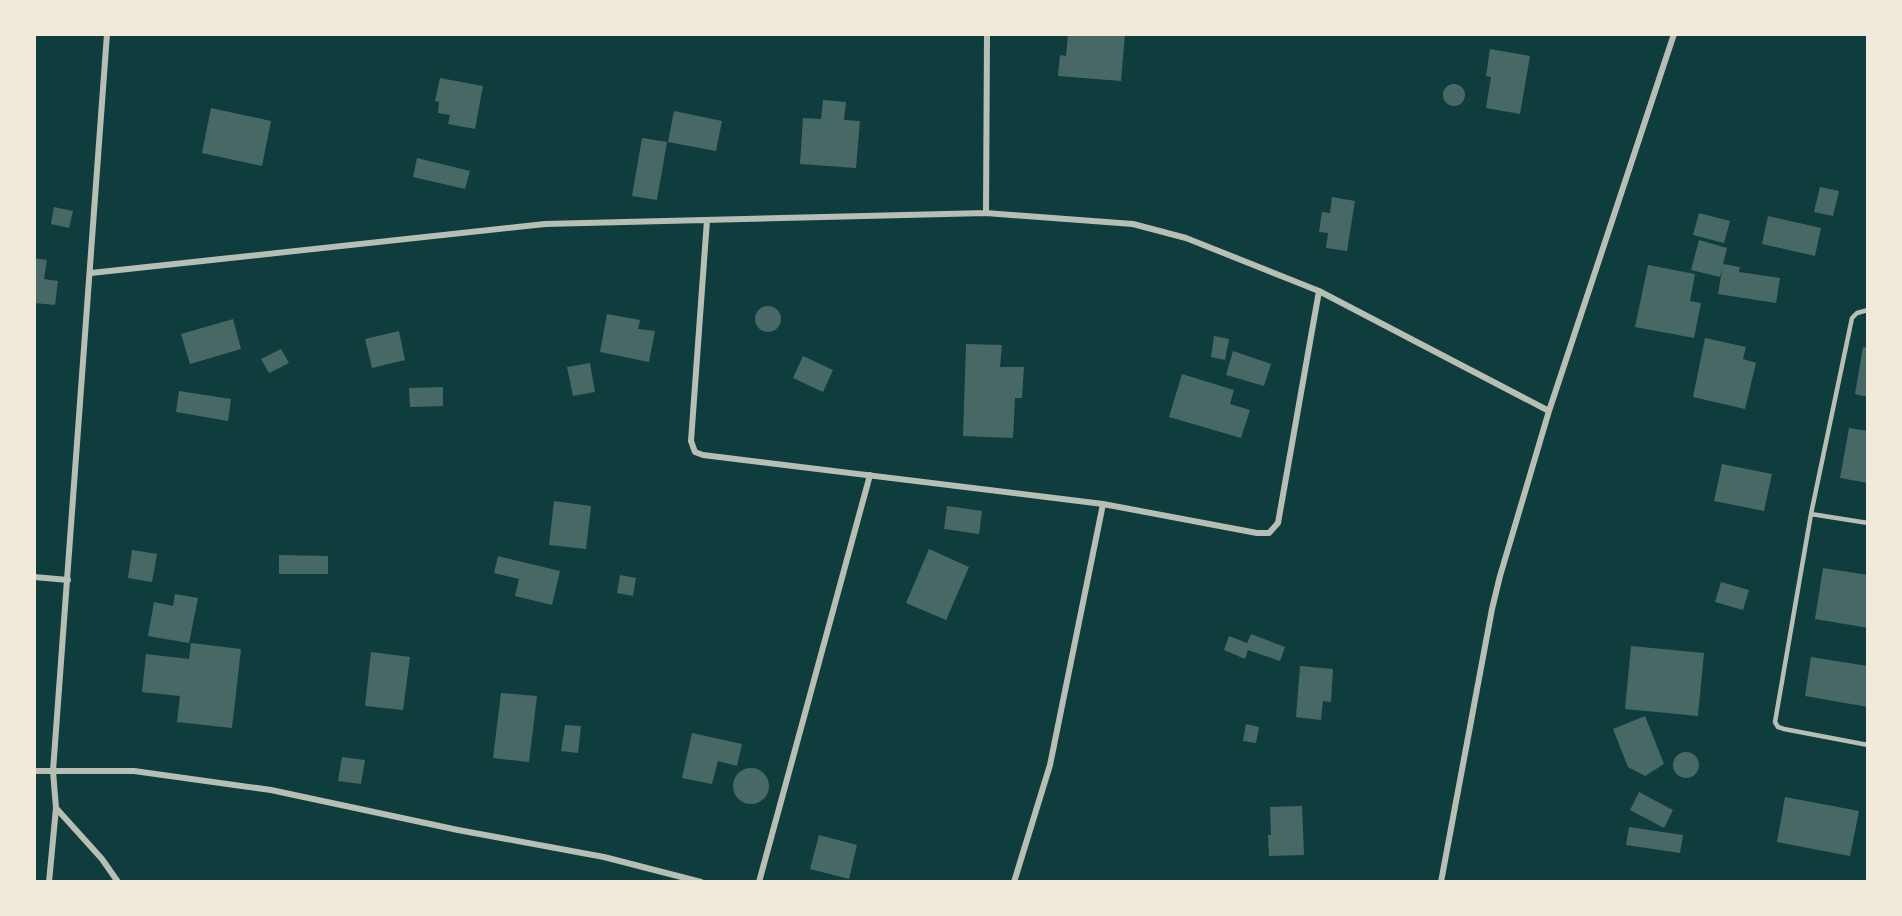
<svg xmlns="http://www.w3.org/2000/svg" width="1902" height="916" viewBox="0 0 1902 916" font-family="Helvetica,sans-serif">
  <rect width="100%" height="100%" fill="#0f3d3e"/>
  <path fill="#486865" d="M1068 34H1125L1121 81 1058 76 1060 55 1066 56Z
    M1490 49 1530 56 1520 114 1486 108 1491 77 1486 76Z
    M440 78 483 86 475 129 448 124 450 115 438 113 439 102 435 101Z
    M1443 95a11 11 0 1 1 22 0a11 11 0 1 1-22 0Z
    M823 100 846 102 844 120 860 121 856 168 800 164 803 118 821 119Z
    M211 108 271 121 262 166 202 153Z
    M674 111 722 121 716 151 668 142Z
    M642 138 667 142 657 200 632 196Z
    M417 158 470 171 465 189 413 177Z
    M1820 187 1839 191 1833 216 1814 212Z
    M1332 197 1355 201 1347 251 1326 248 1328 233 1319 232 1322 212 1330 213Z
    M54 207 73 211 69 228 51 224Z
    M1699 213 1730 221 1724 243 1693 235Z
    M1768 216 1821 228 1815 256 1762 244Z
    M1699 240 1727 248 1720 277 1691 270Z
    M34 258 47 260 44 279 58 281 55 305 34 303Z
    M1723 264 1740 267 1739 272 1780 278 1776 303 1718 294Z
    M1648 265 1695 274 1690 301 1701 303 1694 338 1635 327Z
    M755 319a13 13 0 1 1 26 0a13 13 0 1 1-26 0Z
    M607 314 640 320 638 329 655 331 649 362 600 352Z
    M233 319 241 349 190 364 181 334Z
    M399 331 405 360 372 368 365 339Z
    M1214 336 1229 339 1225 360 1211 357Z
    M1705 338 1746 347 1743 359 1756 363 1745 409 1693 397Z
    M966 344 1002 345 1000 367H1024L1022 398H1015L1013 438 963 436Z
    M1863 347 1868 348V397L1855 394Z
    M281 349 289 363 269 373 261 359Z
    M1233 351 1271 364 1264 386 1226 375Z
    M803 356 833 370 823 392 793 378Z
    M590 363 595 392 573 396 567 367Z
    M1182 374 1234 390 1230 404 1250 410 1241 438 1169 417Z
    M443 387V406L410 407 409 388Z
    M179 391 231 399 228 421 176 412Z
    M1849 428 1868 431V483L1840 478Z
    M1722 464 1772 474 1764 511 1714 501Z
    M554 501 591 506 586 549 549 545Z
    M947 506 982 511 979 534 944 529Z
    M929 549 969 567 946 620 906 603Z
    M132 550 157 554 152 582 128 578Z
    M279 555 328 556V574H279Z
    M498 556 560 571 552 605 515 596 519 579 494 573Z
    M1823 568 1868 575V628L1815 619Z
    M620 575 636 578 633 596 617 593Z
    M1721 582 1749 590 1743 610 1715 602Z
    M175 594 198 598 189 643 148 636 154 602 173 606Z
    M1251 634 1285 647 1280 661 1248 650 1245 659 1224 650 1229 636 1247 643Z
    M191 643 241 649 232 728 177 722 180 696 142 692 146 654 189 659Z
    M1631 646 1704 653 1698 716 1625 709Z
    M371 652 410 657 403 710 365 706Z
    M1811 657 1868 666V707L1805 696Z
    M1300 666 1333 669 1331 702 1323 701 1321 720 1296 717Z
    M501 693 537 696 529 762 493 758Z
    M1645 716 1664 764 1645 776 1628 767 1613 729Z
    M1246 724 1259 727 1256 743 1243 741Z
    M565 725 581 726 578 753 561 751Z
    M692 733 742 744 737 766 718 761 712 784 682 778Z
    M1673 765a13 13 0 1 1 26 0a13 13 0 1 1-26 0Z
    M342 757 365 760 361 784 338 781Z
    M733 786a18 18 0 1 1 36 0a18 18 0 1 1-36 0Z
    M1639 792 1673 810 1664 828 1630 810Z
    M1785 797 1859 811 1850 856 1777 842Z
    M1302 806 1304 855 1269 856 1268 835H1271L1270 807Z
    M1629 827 1683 835 1680 853 1626 845Z
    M819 835 857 845 849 879 810 869Z"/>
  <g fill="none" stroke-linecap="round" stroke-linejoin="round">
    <path stroke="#b8beb3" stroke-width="4.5" d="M1868 310 1857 313 1852 318 1811 514 1775 722 1778 727 1784 729 1868 745
      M1811 514 1868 523"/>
    <path stroke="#b8beb3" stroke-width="6" d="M987 34 986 213 1133 224 1186 238 1319 291
      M707 220 691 441 695 452 703 455 1103 504
      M91 273 545 224 986 213
      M34 577 68 580
      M34 771H134L271 790 458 830 604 857 701 882
      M56 808 102 859 118 882
      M49 882 56 808 53 771 107 34
      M759 882 870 475
      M1014 882 1050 765 1103 504 1257 533H1269L1278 523 1319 291 1549 411
      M1441 882 1492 609 1500 576 1549 411 1674 34"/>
  </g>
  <rect width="1902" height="916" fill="none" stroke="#f1e9da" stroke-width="72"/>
</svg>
